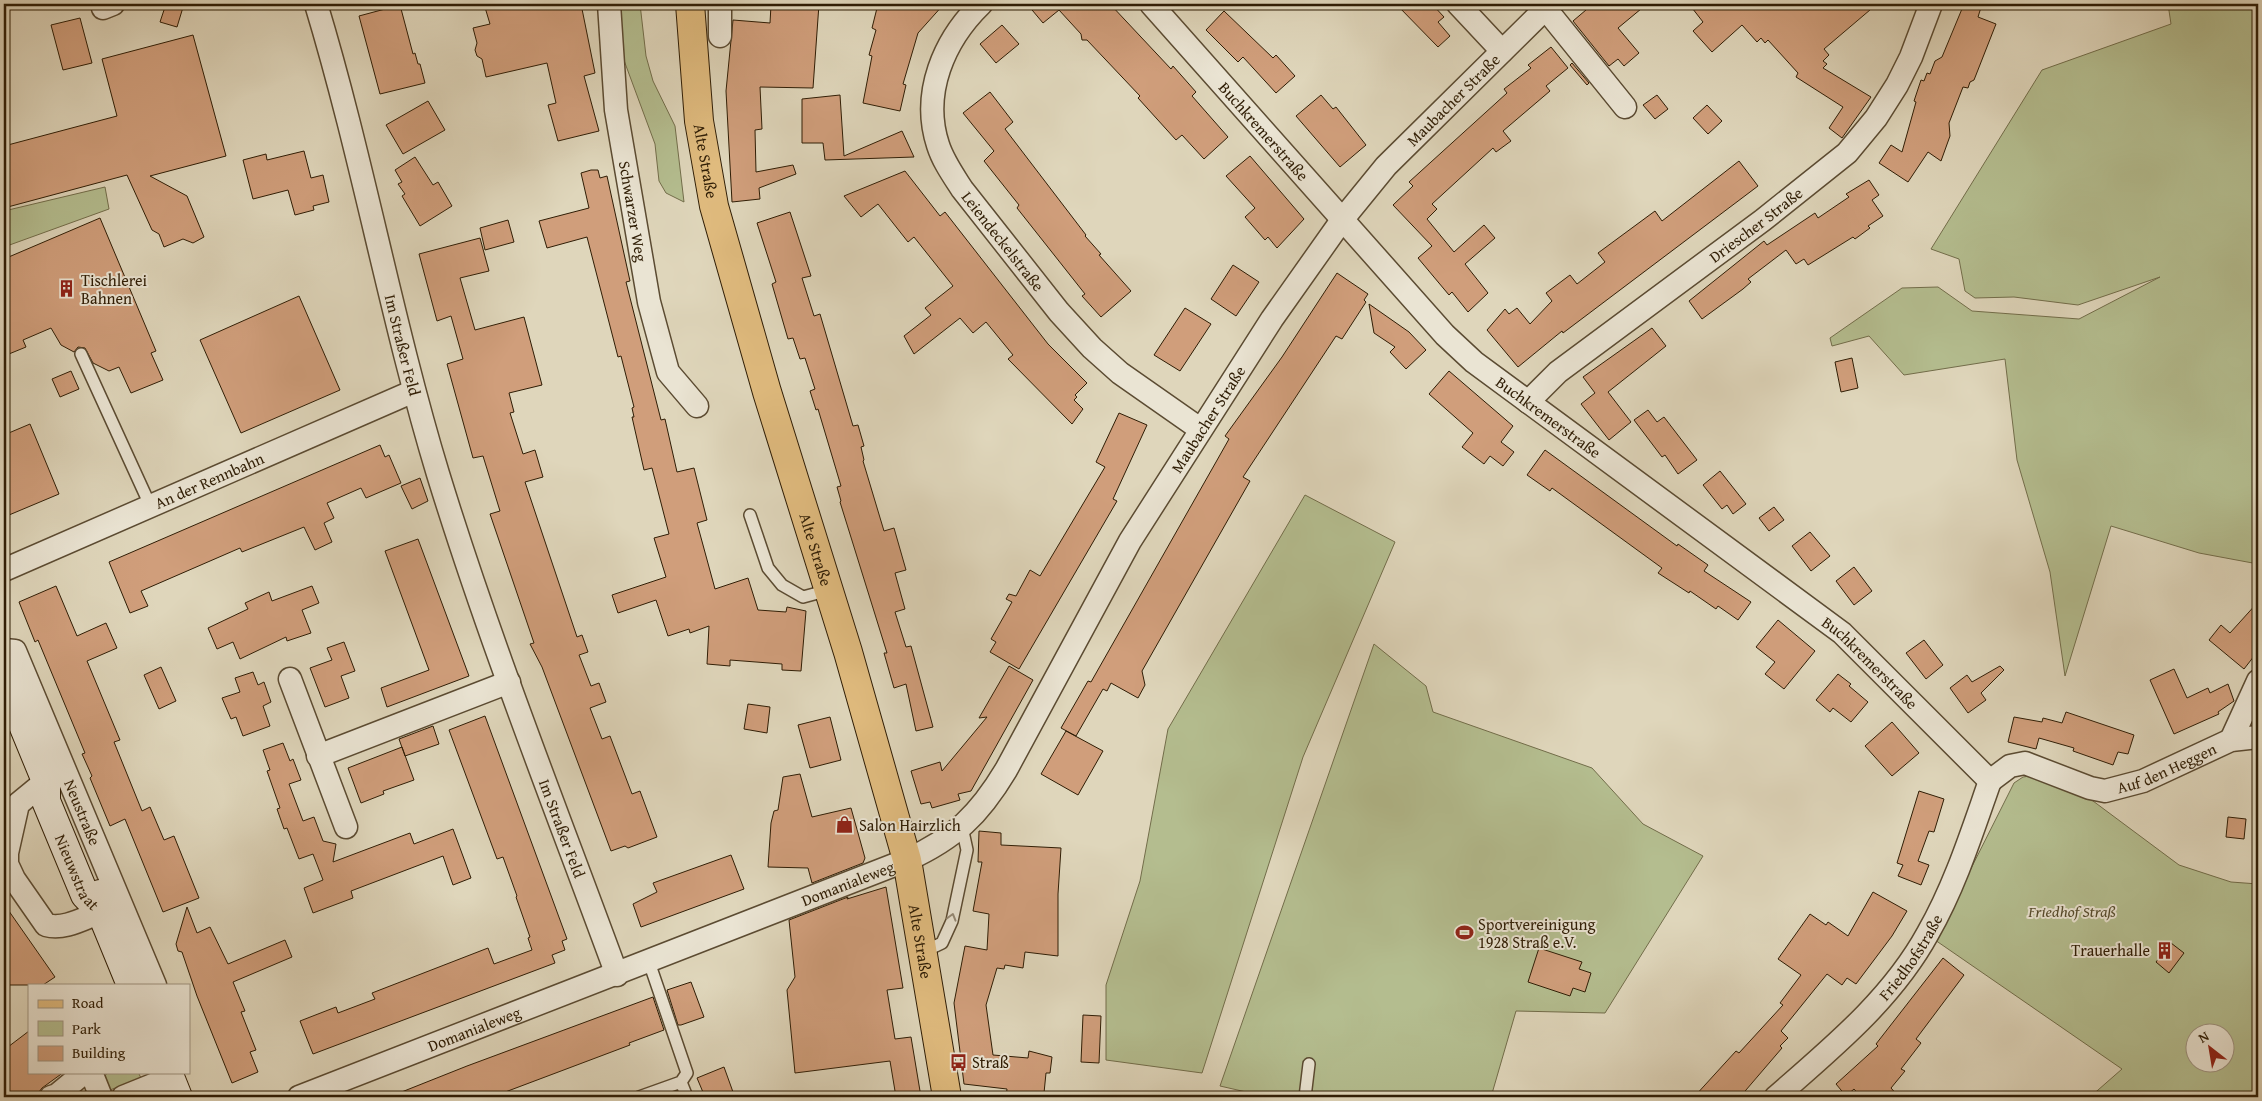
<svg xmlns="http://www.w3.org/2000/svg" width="2262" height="1101" viewBox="0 0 2262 1101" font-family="'Gentium Book Plus',serif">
  <rect width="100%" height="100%" fill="#dfd6bb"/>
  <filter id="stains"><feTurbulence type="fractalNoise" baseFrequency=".004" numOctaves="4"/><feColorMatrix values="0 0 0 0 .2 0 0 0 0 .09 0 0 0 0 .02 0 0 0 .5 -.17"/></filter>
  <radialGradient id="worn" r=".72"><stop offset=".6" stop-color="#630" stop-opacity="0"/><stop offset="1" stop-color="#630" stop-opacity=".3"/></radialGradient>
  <path fill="#b4bd8f" stroke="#726d4a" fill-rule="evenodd" d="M616 4H640L646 56 653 81 675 126 684 202 666 193 659 181 655 144 622 55Z
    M2168 4H2258V564L2199 553 2111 526 2065 676 2050 572 2017 460 2005 359 1904 375 1869 336 1832 346 1830 338 1902 288 1938 287 1972 311 2079 319 2160 277 2078 305 2014 297 1975 298 1965 291 1959 259 1931 249 2042 70 2171 24Z
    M105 187 109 209 4 247V211Z
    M1305 495 1395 542 1303 757 1202 1073 1106 1060V985L1140 881 1168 729Z
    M1374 644 1426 686 1433 712 1592 768 1643 824 1703 856 1605 1013 1516 1011 1491 1097H1268L1220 1086Z
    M2037 775 2089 798 2179 865 2231 882 2258 884V1097H2090L2122 1069 1935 940 2014 783 2023 777ZM2194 1034H2224V1064H2194Z
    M109 1072H138L141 1078 110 1090 102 1078Z"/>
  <path fill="#d09e7b" stroke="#2f1d05" d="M166 4H184L177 27 160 22Z
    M484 4H581L595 73 584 76 599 131 558 141 548 105 556 103 547 63 486 77 482 59 477 56 475 50 477 43 473 28 490 24Z
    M779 4H819L813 88 760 87 762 129 755 130 756 172 793 165 796 174 759 188 760 199 732 202 726 91 733 20 770 23 771 5 779 6Z
    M878 4H944L918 33 903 84 906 85 900 111 863 103 872 56 869 55 876 30 872 28Z
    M1027 4H1110L1171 69 1173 66 1196 92 1192 96 1228 137 1204 159 1182 135 1176 140 1138 98 1140 96 1087 40H1082L1081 34 1059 10 1043 23Z
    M1396 4H1432L1444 17 1438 22 1450 36 1438 47Z
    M1593 4H1647L1618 28 1639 53 1624 66 1618 59 1609 66 1573 21Z
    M1689 4H1877L1824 49 1829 55 1823 61 1827 64 1823 68 1871 97 1842 138 1829 128 1843 107 1796 77 1798 73 1768 40 1765 43 1761 38 1757 42 1742 25 1712 52 1693 31 1703 22Z
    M1964 4H1982L1978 17 1996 24 1974 80 1970 82 1968 88 1963 87 1949 123 1950 136 1941 161 1928 152 1908 182 1879 163 1891 145 1902 152 1916 102 1914 101 1921 80 1924 81 1927 73 1930 74 1935 61 1942 57Z
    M400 5 413 54 415 53 418 64H420L425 83 380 94 359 16Z
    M1224 11 1273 58 1276 55 1295 76 1276 93 1243 57 1238 62 1206 30Z
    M80 18 92 63 63 70 51 25Z
    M1002 25 1019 44 996 63 980 44Z
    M193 35 226 156 150 176 187 196 204 237 193 243 183 239 164 247 159 234 152 230 127 175 4 208V146L117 116 102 59Z
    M1551 47 1568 68 1546 86 1550 91 1503 131 1511 141 1496 152 1493 148 1432 204 1437 209 1427 219 1454 252 1484 225 1495 238 1465 264 1488 293 1468 312 1452 292 1449 295 1418 258 1432 246 1393 205 1413 186 1409 182 1507 93 1504 89 1531 68 1528 65Z
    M1572 63 1589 83 1587 85 1570 65Z
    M990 92 1013 122 1005 129 1086 235 1085 236 1101 254 1099 255 1131 291 1101 317 1082 296 1085 294 1017 208 1019 205 984 161 994 151 963 113Z
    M840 95 844 156 902 131 914 157 825 160 823 143H802V99Z
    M1321 95 1333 109 1336 107 1366 145 1340 167 1296 116Z
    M1657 95 1668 109 1655 119 1643 105Z
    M428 101 445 130 403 154 386 125Z
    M1707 105 1722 121 1708 134 1693 118Z
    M304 151 311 178 323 175 329 202 313 206 314 210 295 215 288 190 253 199 243 160 266 154 267 160Z
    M1250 156 1304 219 1277 248 1268 237 1265 240 1245 217 1255 208 1226 176Z
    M415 157 433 185 438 182 452 206 420 226 402 196 405 194 398 184 402 182 395 170Z
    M1739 161 1758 186 1563 333 1562 331 1518 367 1487 330 1505 309 1509 314 1517 308 1530 324 1552 301 1546 293 1570 275 1577 284 1605 262 1598 253 1655 211 1662 221Z
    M591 170H598L600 178 607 176 630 281 626 282 661 420 665 419 677 472 694 468 707 520 697 523 715 589 748 578 758 610 786 612 787 607 806 611 801 671 782 670V664L730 660V666L707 664 709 626 690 633 689 629 668 636 656 600 618 613 612 595 666 577 654 538 669 534 652 468 644 470 632 417H634L632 408 634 407 621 356 618 357 587 237 547 248 539 221 589 208 581 173Z
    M905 171 940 216 945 212 1048 344 1087 383 1075 395 1077 397 1074 400 1083 409 1072 424 1008 359 1013 355 986 322 973 333 960 318 914 354 904 336 931 315 925 308 953 286 914 237 908 242 878 204 861 217 844 196Z
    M1869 180 1879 195 1872 200 1883 216 1868 226 1870 228 1855 239 1853 237 1808 265 1804 259 1796 264 1786 250 1748 279 1751 282 1743 289 1702 319 1689 301 1764 241 1767 245 1815 213 1818 218 1849 197 1846 194Z
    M790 212 811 276 802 278 814 316 820 314 853 426 858 425 864 446 861 447 864 460 863 461 884 531 894 528 906 570 895 573 905 609 895 612 906 647 911 646 933 727 916 731 906 684 894 688 884 653H887L840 502 841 501 837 487 841 486 818 409 816 410 810 391 815 389 805 358 800 359 793 338 788 339 772 284 776 282 757 223Z
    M100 218 156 351 151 353 163 380 131 393 119 367 109 371 93 363 85 348 78 347 74 352 61 345 51 328 23 340 26 347 4 356V259Z
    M508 220 514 242 485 250 480 228Z
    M480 238 489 271 460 278 475 330 524 317 542 385 509 393 514 412 510 413 523 454 535 450 543 477 525 482 577 637 582 635 588 652 579 655 591 686 599 683 606 702 590 708 602 739 610 736 632 794 640 791 657 837 628 848 625 846 611 851 542 667 530 644 534 643 490 514 500 511 483 456 473 458 447 364 463 359 451 316 437 321 419 254Z
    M1233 265 1259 282 1236 316 1211 299Z
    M1337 273 1368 294 1364 300 1366 302 1342 339 1336 336 1243 477 1250 481 1142 671 1145 685 1138 698 1111 683 1107 691 1103 689 1076 736 1061 728 1088 681 1091 682 1216 462 1229 439 1225 436 1282 357Z
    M299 296 340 390 241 433 200 340Z
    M1369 304 1409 332 1426 350 1406 369 1390 352 1395 347 1374 333Z
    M1185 308 1211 324 1180 371 1154 355Z
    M1652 328 1666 346 1608 392 1631 422 1609 440 1581 404 1595 393 1583 377Z
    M1852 358 1858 388 1841 392 1835 362Z
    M71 371 79 389 60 397 52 379Z
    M1449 371 1513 426 1501 442 1514 452 1503 466 1490 456 1484 464 1462 447 1473 433 1429 394Z
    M1648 410 1657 422 1664 417 1697 460 1678 474 1665 455 1662 457 1634 420Z
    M1119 413 1147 425 1113 499 1117 501 1019 669 990 652 996 642 991 639 1012 602 1006 599 1009 594 1016 596 1030 570 1040 576 1105 467 1096 462Z
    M30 424 59 494 9 515 4 503V435Z
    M380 445 385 457 389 455 401 483 366 498 361 488 327 503 334 518 324 523 332 542 315 550 304 527 242 552 240 548 141 591 148 606 130 613 109 562Z
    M1545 450 1677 546 1678 544 1708 565 1704 571 1751 602 1738 620 1718 606 1716 609 1690 591 1689 593 1658 573 1662 568 1552 488 1550 491 1527 475Z
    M1720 471 1746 504 1733 514 1727 505 1722 509 1703 485Z
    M420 478 428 501 412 509 401 486Z
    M1774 507 1784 520 1769 531 1759 518Z
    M1810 532 1830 556 1811 571 1792 546Z
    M418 539 469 676 387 707 381 688 429 670 385 551Z
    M1854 567 1872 591 1854 605 1836 581Z
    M56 586 77 636 106 623 117 648 87 661 120 740 114 742 142 811 150 807 164 840 174 836 199 898 163 912 125 819 110 826 90 778 92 776 82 754 85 753 38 640 35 642 19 602Z
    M312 586 319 603 302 610 311 633 287 641 286 637 240 659 233 642 217 649 208 628 248 609 245 603 269 592 272 601Z
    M2258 602V651L2244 669 2209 640 2221 625 2230 633Z
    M1778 620 1815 651 1784 689 1765 674 1775 662 1756 647Z
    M1924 640 1943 665 1926 679 1906 653Z
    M344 642 355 671 341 676 349 698 325 707 310 668 332 660 327 648Z
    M1009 666 1033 680 971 791 958 794 960 800 932 808 930 802 921 804 911 771 940 762 942 771 987 717 979 718Z
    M2000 666 2004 670 1981 693 1986 700 1968 713 1950 688 1967 675 1972 682Z
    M161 667 176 701 159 709 144 675Z
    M2174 669 2187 698 2208 688 2210 693 2228 684 2234 701 2218 712 2219 714 2174 734 2150 680Z
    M253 672 258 685 264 682 271 702 263 706 270 726 243 736 236 717 231 719 222 698 240 692 235 678Z
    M1838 674 1851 684 1849 686 1868 702 1851 722 1833 708 1830 712 1816 700Z
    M748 704 770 707 767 733 744 729Z
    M2066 712 2134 735 2128 754 2118 752 2113 765 2073 751 2074 748 2039 738 2036 749 2008 742 2014 717 2042 722 2043 718 2062 723Z
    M485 716 567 939 562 941 565 950 552 955 555 963 313 1054 300 1021 336 1007 338 1013 375 999 372 993 488 948 494 964 532 950 528 938 530 937 516 897 517 896 503 857 497 859 449 730Z
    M830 717 841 760 810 768 798 725Z
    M1892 722 1919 753 1892 776 1865 746Z
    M433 726 439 744 405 756 399 739Z
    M1066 731 1103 751 1078 795 1041 774Z
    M283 743 290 761 293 759 301 780 289 784 303 821 314 817 323 841 336 844 333 862 410 833 414 844 453 829 471 878 453 885 443 856 351 891 353 898 313 913 304 888 323 880 313 854 299 859 287 828 284 829 277 809 280 808 267 771 270 770 263 750Z
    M402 747 414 780 383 791 384 794 361 803 348 768Z
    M800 774 812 817 851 808 865 858 863 863 812 883 808 868 768 867 771 823 774 811 778 810 783 777Z
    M1919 791 1944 799 1934 832 1929 831 1918 861 1929 865 1921 885 1898 876 1903 865 1897 863Z
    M2228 817 2246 819 2244 839 2226 837Z
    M979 831 1001 833V845L1061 848 1058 894V956L1025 952 1023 968 1005 965 1004 969 997 968 986 1005 993 1055 1028 1058 1029 1051 1052 1057 1050 1073H1046L1044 1093 1029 1092 1028 1097H1006L1007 1089 964 1084 954 1003 965 946 987 950 989 914 973 911 982 862H978Z
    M731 855 744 889 641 927 633 904 657 892 653 883Z
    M886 887 903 988 887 990 895 1039 911 1037 921 1097H896L890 1061 795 1073 787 990 795 977 789 920 848 897 847 899Z
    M1873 892 1907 911 1892 936 1856 984 1847 978 1842 985 1827 974 1781 1031 1788 1038 1780 1046 1782 1048 1740 1097H1694L1736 1051 1739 1053 1783 1005 1780 1003 1801 975 1778 959 1810 914 1826 925 1828 922 1848 936Z
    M4 904 55 977 43 985H4Z
    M187 907 197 933 210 927 228 964 285 940 292 957 233 982 245 1011 241 1012 256 1050 250 1052 258 1072 232 1083 197 996 182 952 178 951 176 944Z
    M2171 943 2184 953 2169 973 2156 962Z
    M1539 948 1582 962 1579 969 1591 973 1585 992 1573 988 1570 996 1528 982Z
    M1943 958 1964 975 1916 1039 1921 1043 1901 1069 1905 1071 1891 1088 1899 1097H1861L1854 1089 1846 1096 1836 1084 1878 1046 1876 1044Z
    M691 982 704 1017 681 1025H678L667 990Z
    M653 997 664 1030 629 1043 630 1045 492 1097H389L467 1066Z
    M1083 1015 1101 1016 1099 1063 1081 1062Z
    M29 1031V1072H64L42 1088 35 1097H4V1050Z
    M724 1067 733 1092 720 1097H705L697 1078Z"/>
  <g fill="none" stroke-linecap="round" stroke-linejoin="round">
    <defs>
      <path id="lane" d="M81 354 150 505
        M750 515 768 568 782 585 803 597 829 590
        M923 952 942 943 952 921 967 850 962 827
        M649 962 687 1073 681 1082 687 1097
        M639 1097 681 1082
        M1305 1097 1309 1064"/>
      <g id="street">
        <path id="s1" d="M316 4C363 159 391 319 438 474 490 643 556 809 617 975"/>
        <path id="s2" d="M609 4 616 110 649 302 668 372 697 406"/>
        <path d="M720 4V36"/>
        <path id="s3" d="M981 4C944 40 921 93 938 145 943 161 953 175 962 189L1059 312 1092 348 1120 373 1200 429"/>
        <path id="s4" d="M1151 4 1445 335 1474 362 1842 633 1990 781"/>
        <path d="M1458 4 1502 51"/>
        <path d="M103 8 113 4"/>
        <path d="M1545 8 1625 107"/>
        <path id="s5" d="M1528 402 1558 372 1763 220 1847 153 1876 118 1897 85 1911 57 1931 4"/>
        <path id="s6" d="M4 570 414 391"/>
        <path id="s7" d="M4 650 15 651 155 985"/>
        <path d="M290 679 346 827"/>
        <path d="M2231 740 2258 681"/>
        <path d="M318 756 509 682"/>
        <path d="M46 781 18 804 7 853V864L14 879 46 925C65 930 84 918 101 912"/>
        <path id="s8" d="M1990 781 2010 766 2025 763 2090 788 2105 791 2143 781 2231 740 2258 737"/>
        <path d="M91 1072 101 1097"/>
        <path d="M51 1097 57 1095 85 1072"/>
        <path d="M123 1097 170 1078"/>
        <path id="s9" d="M299 1097 907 860C955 838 979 815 1006 770L1130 541 1272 319 1342 220 1386 166 1550 4"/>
        <path id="s10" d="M1776 1097C1832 1048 1892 999 1928 933 1955 886 1972 832 1990 781"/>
      </g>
      <g id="secondary">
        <path id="s11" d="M4 679 46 781V801L85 895 101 912"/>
        <path d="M100 894 101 912 131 985"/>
        <path d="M168 1072 178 1097"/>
      </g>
      <g id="primary">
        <path id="s12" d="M690 4 699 121 714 206 767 392 848 652 907 860 947 1097"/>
      </g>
    </defs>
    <use href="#lane" stroke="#5b4b32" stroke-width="14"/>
    <use href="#street" stroke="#5b4b32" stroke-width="25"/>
    <use href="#secondary" stroke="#2f1d05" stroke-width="30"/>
    <use href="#primary" stroke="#2f1d05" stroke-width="30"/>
    <use href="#lane" stroke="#eae4d3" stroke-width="11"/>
    <use href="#street" stroke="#eae4d3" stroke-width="22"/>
    <use href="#secondary" stroke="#eae4d3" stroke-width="28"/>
    <use href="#primary" stroke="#e0bb7e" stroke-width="28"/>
  </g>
  <defs><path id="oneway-chevron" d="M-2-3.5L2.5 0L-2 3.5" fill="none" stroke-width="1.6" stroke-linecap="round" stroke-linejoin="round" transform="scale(1.25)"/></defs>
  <use stroke="#968a76" href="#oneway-chevron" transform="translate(952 917) rotate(-74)"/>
  <defs>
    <symbol id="building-bare" viewBox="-9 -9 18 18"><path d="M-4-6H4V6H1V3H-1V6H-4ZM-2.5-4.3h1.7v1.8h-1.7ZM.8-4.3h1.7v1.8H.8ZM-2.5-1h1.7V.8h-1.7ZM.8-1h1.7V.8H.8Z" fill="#8f2418" stroke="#eae4d3" stroke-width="2.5" paint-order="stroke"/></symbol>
    <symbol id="shop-bare" viewBox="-9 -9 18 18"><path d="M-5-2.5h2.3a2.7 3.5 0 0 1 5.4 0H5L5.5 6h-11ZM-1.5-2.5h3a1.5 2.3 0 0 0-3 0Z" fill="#8f2418" stroke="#eae4d3" stroke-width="2.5" paint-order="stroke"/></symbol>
    <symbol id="stadium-bare" viewBox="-9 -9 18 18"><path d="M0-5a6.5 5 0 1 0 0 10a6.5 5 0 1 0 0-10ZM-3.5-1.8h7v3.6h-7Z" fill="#8f2418" stroke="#eae4d3" stroke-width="2.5" paint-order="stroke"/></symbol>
    <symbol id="bus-bare" viewBox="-9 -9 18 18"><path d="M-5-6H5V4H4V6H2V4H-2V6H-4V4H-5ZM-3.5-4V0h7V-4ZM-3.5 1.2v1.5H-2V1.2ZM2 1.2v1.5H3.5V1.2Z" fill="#8f2418" stroke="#eae4d3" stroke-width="2.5" paint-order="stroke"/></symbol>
  </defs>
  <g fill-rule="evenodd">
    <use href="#building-bare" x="54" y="276" width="25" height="25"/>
    <use href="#shop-bare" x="832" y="812" width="25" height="25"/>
    <use href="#stadium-bare" x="1452" y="920" width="25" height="25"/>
    <use href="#building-bare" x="2152" y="938" width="25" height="25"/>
    <use href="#bus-bare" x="946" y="1050" width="25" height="25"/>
  </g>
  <g text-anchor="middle" stroke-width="4" stroke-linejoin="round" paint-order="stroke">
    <g font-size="16" fill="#2f1d05" stroke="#eae4d3">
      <text dy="6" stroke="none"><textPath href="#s9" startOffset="1598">Maubacher Straße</textPath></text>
      <text dy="6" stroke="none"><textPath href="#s4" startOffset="170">Buchkremerstraße</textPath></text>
      <text dy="6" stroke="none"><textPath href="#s12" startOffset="158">Alte Straße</textPath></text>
      <text dy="6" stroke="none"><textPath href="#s2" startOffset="209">Schwarzer Weg</textPath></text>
      <text dy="6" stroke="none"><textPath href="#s5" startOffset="289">Driescher Straße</textPath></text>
      <text dy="6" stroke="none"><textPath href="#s3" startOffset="272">Leiendeckelstraße</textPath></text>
      <text dy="6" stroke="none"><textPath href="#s1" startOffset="352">Im Straßer Feld</textPath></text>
      <text dy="6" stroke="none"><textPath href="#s4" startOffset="575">Buchkremerstraße</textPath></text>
      <text dy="6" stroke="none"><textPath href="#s9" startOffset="1194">Maubacher Straße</textPath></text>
      <text dy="6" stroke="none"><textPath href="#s6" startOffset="224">An der Rennbahn</textPath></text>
      <text dy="6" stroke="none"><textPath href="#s12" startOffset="562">Alte Straße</textPath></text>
      <text dy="6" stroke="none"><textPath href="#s4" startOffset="980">Buchkremerstraße</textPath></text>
      <text dy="6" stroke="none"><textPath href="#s8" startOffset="191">Auf den Heggen</textPath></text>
      <text dy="6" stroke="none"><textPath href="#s7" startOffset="186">Neustraße</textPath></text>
      <text dy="6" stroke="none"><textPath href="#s1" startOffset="861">Im Straßer Feld</textPath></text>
      <text dy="6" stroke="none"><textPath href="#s11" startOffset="208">Nieuwstraat</textPath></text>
      <text dy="6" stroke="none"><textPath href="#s9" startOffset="589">Domanialeweg</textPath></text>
      <text dy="6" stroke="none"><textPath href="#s12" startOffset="968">Alte Straße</textPath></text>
      <text dy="6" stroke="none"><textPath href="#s10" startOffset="195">Friedhofstraße</textPath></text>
      <text dy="6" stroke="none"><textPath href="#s9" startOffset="188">Domanialeweg</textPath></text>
    </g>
    <g font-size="16" fill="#2f1d05" stroke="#eae4d3" text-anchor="start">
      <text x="81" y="286">Tischlerei<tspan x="81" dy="18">Bahnen</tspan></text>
      <text x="859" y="831">Salon Hairzlich</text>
      <text x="1478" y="930">Sportvereinigung<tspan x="1478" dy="18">1928 Straß e.V.</tspan></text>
      <text x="2150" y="956" text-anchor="end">Trauerhalle</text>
      <text x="972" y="1068">Straß</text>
    </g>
    <g font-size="16" font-style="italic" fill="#574d2e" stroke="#eae4d3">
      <text x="2072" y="917">Friedhof Straß</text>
    </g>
  </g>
  <rect width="2262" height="1101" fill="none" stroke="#dfd6bb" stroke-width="20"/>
  <rect x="5" y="5" width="2252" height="1091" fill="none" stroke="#2f1d05" stroke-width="2.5"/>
  <rect x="10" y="10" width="2242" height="1081" fill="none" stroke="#2f1d05"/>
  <rect x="28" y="984" width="162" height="90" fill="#eae4d3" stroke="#9f9481"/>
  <rect x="38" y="1000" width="25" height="8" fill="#e0bb7e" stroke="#9f9481"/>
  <text x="72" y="1008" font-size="15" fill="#2f1d05">Road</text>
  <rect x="38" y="1021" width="25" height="15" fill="#b4bd8f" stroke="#9f9481"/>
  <text x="72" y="1034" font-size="15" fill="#2f1d05">Park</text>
  <rect x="38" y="1046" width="25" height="15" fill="#d09e7b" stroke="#9f9481"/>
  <text x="72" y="1058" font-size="15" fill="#2f1d05">Building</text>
  <g transform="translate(2210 1048) rotate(329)"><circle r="24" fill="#eae4d3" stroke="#9f9481"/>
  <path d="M0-4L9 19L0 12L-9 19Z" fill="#8f2418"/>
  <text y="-8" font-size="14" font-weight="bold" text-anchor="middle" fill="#2f1d05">N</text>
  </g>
  <rect width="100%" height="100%" filter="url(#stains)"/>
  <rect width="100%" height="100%" fill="url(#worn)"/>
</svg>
